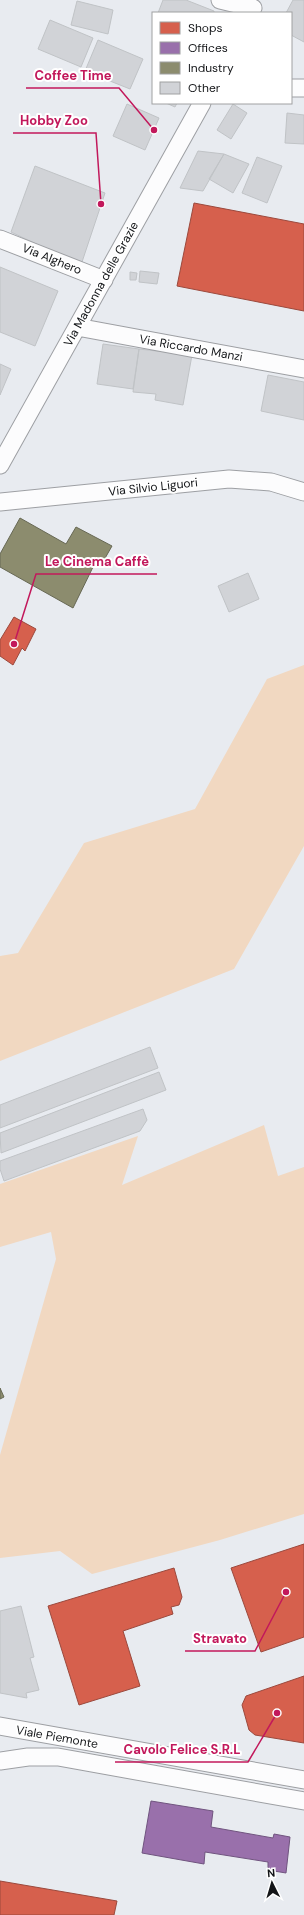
<svg xmlns="http://www.w3.org/2000/svg" width="304" height="1915" viewBox="0 0 304 1915" font-family="'DM Sans',sans-serif">
  <rect width="100%" height="100%" fill="#e8ebf0"/>
  <path fill="#f1d8c1" d="M304 665V846L234 969 0 1061V956L18 953 84 843 195 809 267 679Z
    M264 1125 278 1176 304 1167V1514L220 1540 92 1574 60 1551 0 1558V1455L56 1259 51 1232 0 1247V1184L138 1136 122 1185Z"/>
  <path fill="#d6604d" stroke="#9b493d" d="M194 203 304 224V311L177 286Z
    M14 617 36 629 25 651 22 648 13 665 0 656V640Z
    M304 1544V1637L261 1652 231 1568Z
    M174 1568 182 1597 179 1605 171 1607 173 1614 123 1631 140 1686 79 1705 48 1606Z
    M304 1676V1743L255 1735 249 1730 242 1705 246 1696Z
    M0 1881 117 1901 114 1915H0Z"/>
  <path fill="#9970ab" stroke="#70547f" d="M151 1801 213 1811 211 1827 273 1838 274 1834 290 1837 286 1873 268 1870V1862L205 1852 204 1864 142 1853Z"/>
  <path fill="#8c8c6e" stroke="#676854" d="M20 518 66 544 76 527 112 546 100 567 94 565 73 608 0 567V554Z
    M0 1388 4 1397 0 1399Z"/>
  <path fill="#d1d3d7" stroke="#c0c3c6" d="M163 0H186L214 11V13H158Z
    M293 0H304V42L291 35V13H286Z
    M77 1 113 10 108 34 71 25Z
    M50 20 93 38 81 67 38 49Z
    M98 40 143 59 130 89 85 71Z
    M166 103H177L175 107Z
    M127 104 159 118 145 150 113 136Z
    M233 104 247 113 231 139 217 130Z
    M287 113 304 115V144L285 143Z
    M198 151 224 154 203 191 180 188Z
    M224 154 249 164 233 193 209 179Z
    M257 157 282 166 267 203 242 193Z
    M35 166 105 193 81 265 11 232Z
    M0 267 58 291 35 346 0 332Z
    M140 271 159 273 157 284 139 282Z
    M130 272 137 273 136 280H130Z
    M103 344 139 349 133 389 97 384Z
    M139 349 192 355 183 405 155 400 156 394 133 392Z
    M0 364 11 369 0 395Z
    M268 375 304 382V420L261 411Z
    M248 573 259 599 229 612 218 586Z
    M150 1047 158 1068 0 1128V1105Z
    M159 1072 166 1090 1 1153 0 1133Z
    M143 1109 147 1120 140 1131 4 1181 0 1169V1161Z
    M21 1606 34 1657 30 1658 39 1690 26 1693 27 1698 0 1693V1611Z"/>
  <g fill="none" stroke-linecap="round" stroke-linejoin="round">
    <defs>
      <path id="minor" d="M220 0 253 8
        M291 88H304
        M0 239 104 280
        M77 327 304 369
        M0 465 202 103
        M0 502 229 479 271 482 304 492
        M0 1726 304 1780
        M0 1761 28 1757H58L304 1801"/>
    </defs>
    <use href="#minor" stroke="#9d9fa3" stroke-width="19"/>
    <use href="#minor" stroke="#fcfcfd" stroke-width="17"/>
  </g>
  <g text-anchor="middle" stroke-width="4" stroke-linejoin="round" paint-order="stroke">
    <g font-size="12" fill="#121417" stroke="#fff">
      <text transform="translate(52 259) rotate(22)" y="4">Via Alghero</text>
      <text transform="translate(101 284) rotate(-61)" y="4">Via Madonna delle Grazie</text>
      <text transform="translate(191 348) rotate(10)" y="4">Via Riccardo Manzi</text>
      <text transform="translate(153 487) rotate(-6)" y="4">Via Silvio Liguori</text>
      <text transform="translate(57 1737) rotate(10)" y="4">Viale Piemonte</text>
    </g>
  </g>
  <path fill="none" stroke="#c2185b" stroke-width="1.5" d="M154 130L119 88H26M101 204L96 133H13M14 644L36 574H157M286 1592L255 1651H185M277 1713L248 1762H115"/>
  <g fill="#c2185b" stroke="#fff" stroke-width="1.5">
    <circle cx="154" cy="130" r="4"/>
    <circle cx="101" cy="204" r="4"/>
    <circle cx="14" cy="644" r="4"/>
    <circle cx="286" cy="1592" r="4"/>
    <circle cx="277" cy="1713" r="4"/>
  </g>
  <g font-size="13" text-anchor="middle" font-weight="bold" fill="#c2185b" stroke="#fff" stroke-width="4" stroke-linejoin="round" paint-order="stroke">
    <text x="73" y="80">Coffee Time</text>
    <text x="54" y="125">Hobby Zoo</text>
    <text x="97" y="566">Le Cinema Caffè</text>
    <text x="220" y="1643">Stravato</text>
    <text x="182" y="1754">Cavolo Felice S.R.L</text>
  </g>
  <rect x="152" y="12" width="140" height="92" fill="#ffffff" stroke="#a0a1a2"/>
  <rect x="160" y="22" width="20" height="12" fill="#d6604d" stroke="#a0a1a2"/>
  <text x="188" y="32" font-size="12" fill="#121417">Shops</text>
  <rect x="160" y="42" width="20" height="12" fill="#9970ab" stroke="#a0a1a2"/>
  <text x="188" y="52" font-size="12" fill="#121417">Offices</text>
  <rect x="160" y="62" width="20" height="12" fill="#8c8c6e" stroke="#a0a1a2"/>
  <text x="188" y="72" font-size="12" fill="#121417">Industry</text>
  <rect x="160" y="82" width="20" height="12" fill="#d1d3d7" stroke="#a0a1a2"/>
  <text x="188" y="92" font-size="12" fill="#121417">Other</text>
  <g transform="translate(272 1883) rotate(355)" stroke="#ffffff" stroke-width="3" paint-order="stroke">
  <path d="M0-3L7 15L0 10L-7 15Z" fill="#121417"/>
  <text y="-6" font-size="11" font-weight="bold" text-anchor="middle" fill="#121417">N</text>
  </g>
</svg>
